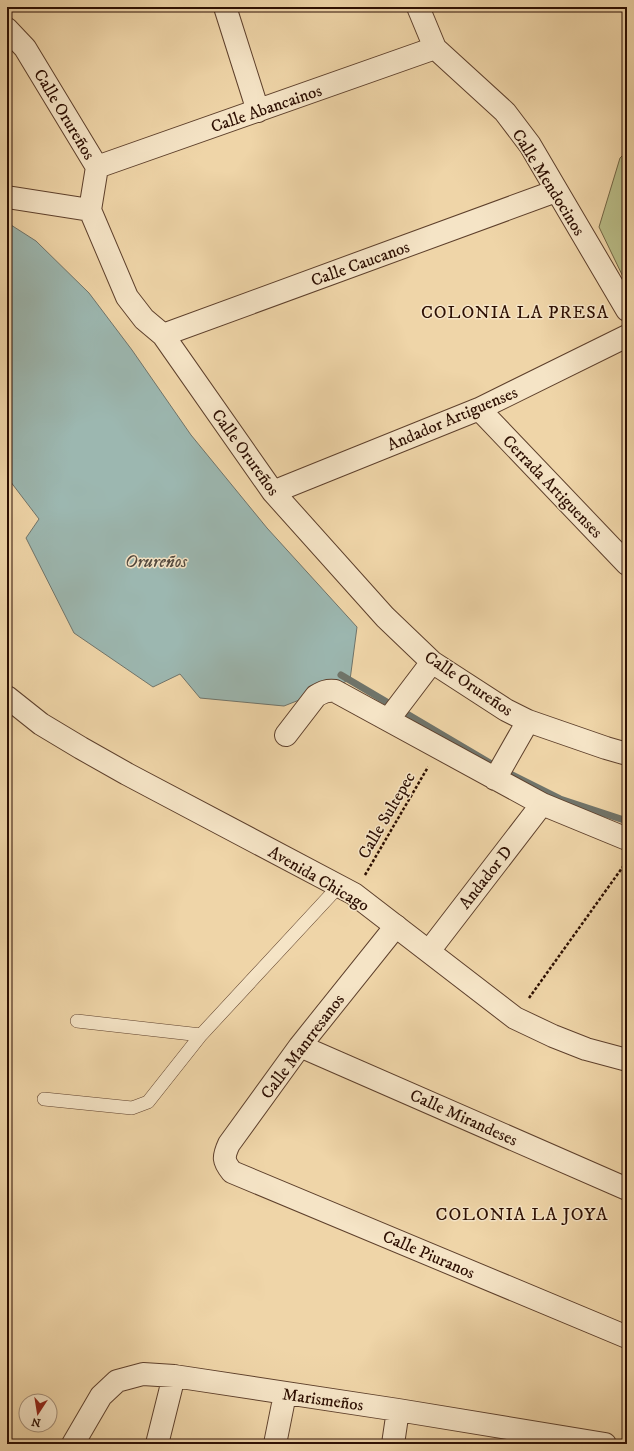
<svg xmlns="http://www.w3.org/2000/svg" width="634" height="1451" viewBox="0 0 634 1451" font-family="'IM FELL DW Pica',serif">
  <rect width="100%" height="100%" fill="#efd5a8"/>
  <filter id="stains"><feTurbulence type="fractalNoise" baseFrequency=".005" numOctaves="4"/><feColorMatrix values="0 0 0 0 .2 0 0 0 0 .09 0 0 0 0 .02 0 0 0 .5 -.17"/></filter>
  <radialGradient id="worn" r=".72"><stop offset=".6" stop-color="#630" stop-opacity="0"/><stop offset="1" stop-color="#630" stop-opacity=".3"/></radialGradient>
  <path fill="#b9bd88" stroke="#736645" d="M627 151V285L599 227 620 158Z"/>
  <path fill="#9cb7b0" stroke="#70746a" d="M7 225H11L36 241 89 293 132 350 191 435 267 528 357 627 350 680 284 706 200 698 180 674 153 687 74 633 26 538 39 519 7 477Z"/>
  <g fill="none" stroke-linecap="round" stroke-linejoin="round">
    <path stroke="#70746a" stroke-width="7" d="M341 675 500 769 560 799 627 821"/>
    <defs>
      <path id="service" d="M77 1021 201 1035
        M44 1099 132 1108 148 1102 201 1035 339 886"/>
      <path id="minor" d="M225 7 258 111
        M418 7 435 48 505 112 530 145 627 310
        M7 29 25 48 97 167 90 210 127 297 144 319 163 335 273 492 385 617 432 662 506 710 528 721 606 748 627 754
        M97 167 435 48
        M7 197 90 210
        M163 335 556 191
        M479 409 627 564
        M273 492 479 409 627 336
        M388 720 432 662
        M286 735 316 696C323 692 327 690 335 691L542 804 627 839
        M495 779 528 721
        M396 926 300 1046 229 1144C223 1157 223 1161 232 1172L627 1337
        M429 951 542 804
        M300 1046 627 1189
        M73 1444 101 1396 117 1381 143 1374 174 1376 398 1410 605 1444
        M157 1444 174 1376
        M275 1444 285 1394
        M393 1444 398 1410"/>
      <path id="tertiary" d="M7 697 41 724 81 748 127 774 354 894 515 1018 553 1036 586 1049 627 1060"/>
    </defs>
    <use href="#service" stroke="#5e402c" stroke-width="14"/>
    <use href="#minor" stroke="#5e402c" stroke-width="24"/>
    <use href="#tertiary" stroke="#5e402c" stroke-width="24"/>
    <path stroke="#2d0f02" stroke-width="2.5" stroke-dasharray="3 2" stroke-linecap="butt" d="M365 875 428 767
      M529 998 627 861
      M624 1036 627 1017"/>
    <use href="#service" stroke="#f5e4c6" stroke-width="13"/>
    <use href="#minor" stroke="#f5e4c6" stroke-width="22"/>
    <use href="#tertiary" stroke="#f5e4c6" stroke-width="22"/>
  </g>
  <g text-anchor="middle" stroke-width="3" stroke-linejoin="round" paint-order="stroke">
    <g font-size="17" fill="#2d0f02" stroke="#f5e4c6">
      <text transform="translate(266 108) rotate(-19)" y="6">Calle Abancainos</text>
      <text transform="translate(65 114) rotate(59)" y="6">Calle Orureños</text>
      <text transform="translate(549 182) rotate(58)" y="6">Calle Mendocinos</text>
      <text transform="translate(360 263) rotate(-20)" y="6">Calle Caucanos</text>
      <text transform="translate(452 418) rotate(-23)" y="6">Andador Artiguenses</text>
      <text transform="translate(246 452) rotate(54)" y="6">Calle Orureños</text>
      <text transform="translate(553 486) rotate(46)" y="6">Cerrada Artiguenses</text>
      <text transform="translate(469 683) rotate(34)" y="6">Calle Orureños</text>
      <text transform="translate(386 815) rotate(-60)" y="6">Calle Sultepec</text>
      <text transform="translate(485 877) rotate(-52)" y="6">Andador D</text>
      <text transform="translate(319 878) rotate(30)" y="6">Avenida Chicago</text>
      <text transform="translate(302 1046) rotate(-53)" y="6">Calle Manrresanos</text>
      <text transform="translate(464 1117) rotate(24)" y="6">Calle Mirandeses</text>
      <text transform="translate(429 1254) rotate(23)" y="6">Calle Piuranos</text>
      <text transform="translate(323 1399) rotate(8)" y="6">Marismeños</text>
    </g>
    <g font-size="18" letter-spacing="1" fill="#2d0f02" stroke="#f5e4c6">
      <text x="515" y="318">COLONIA LA PRESA</text>
      <text x="522" y="1220">COLONIA LA JOYA</text>
    </g>
    <g font-size="18" font-style="italic" fill="#544a3f" stroke="#f5e4c6">
      <text x="156" y="567">Orureños</text>
    </g>
  </g>
  <rect width="634" height="1451" fill="none" stroke="#efd5a8" stroke-width="24"/>
  <rect x="8" y="8" width="618" height="1435" fill="none" stroke="#2d0f02" stroke-width="2"/>
  <rect x="12" y="12" width="610" height="1427" fill="none" stroke="#2d0f02"/>
  <g transform="translate(38 1413) rotate(192)"><circle r="19" fill="#f5e4c6" stroke="#a58f78"/>
  <path d="M0-3L7 15L0 10L-7 15Z" fill="#8f2418"/>
  <text y="-6" font-size="11" font-weight="bold" text-anchor="middle" fill="#2d0f02">N</text>
  </g>
  <rect width="100%" height="100%" filter="url(#stains)"/>
  <rect width="100%" height="100%" fill="url(#worn)"/>
</svg>
